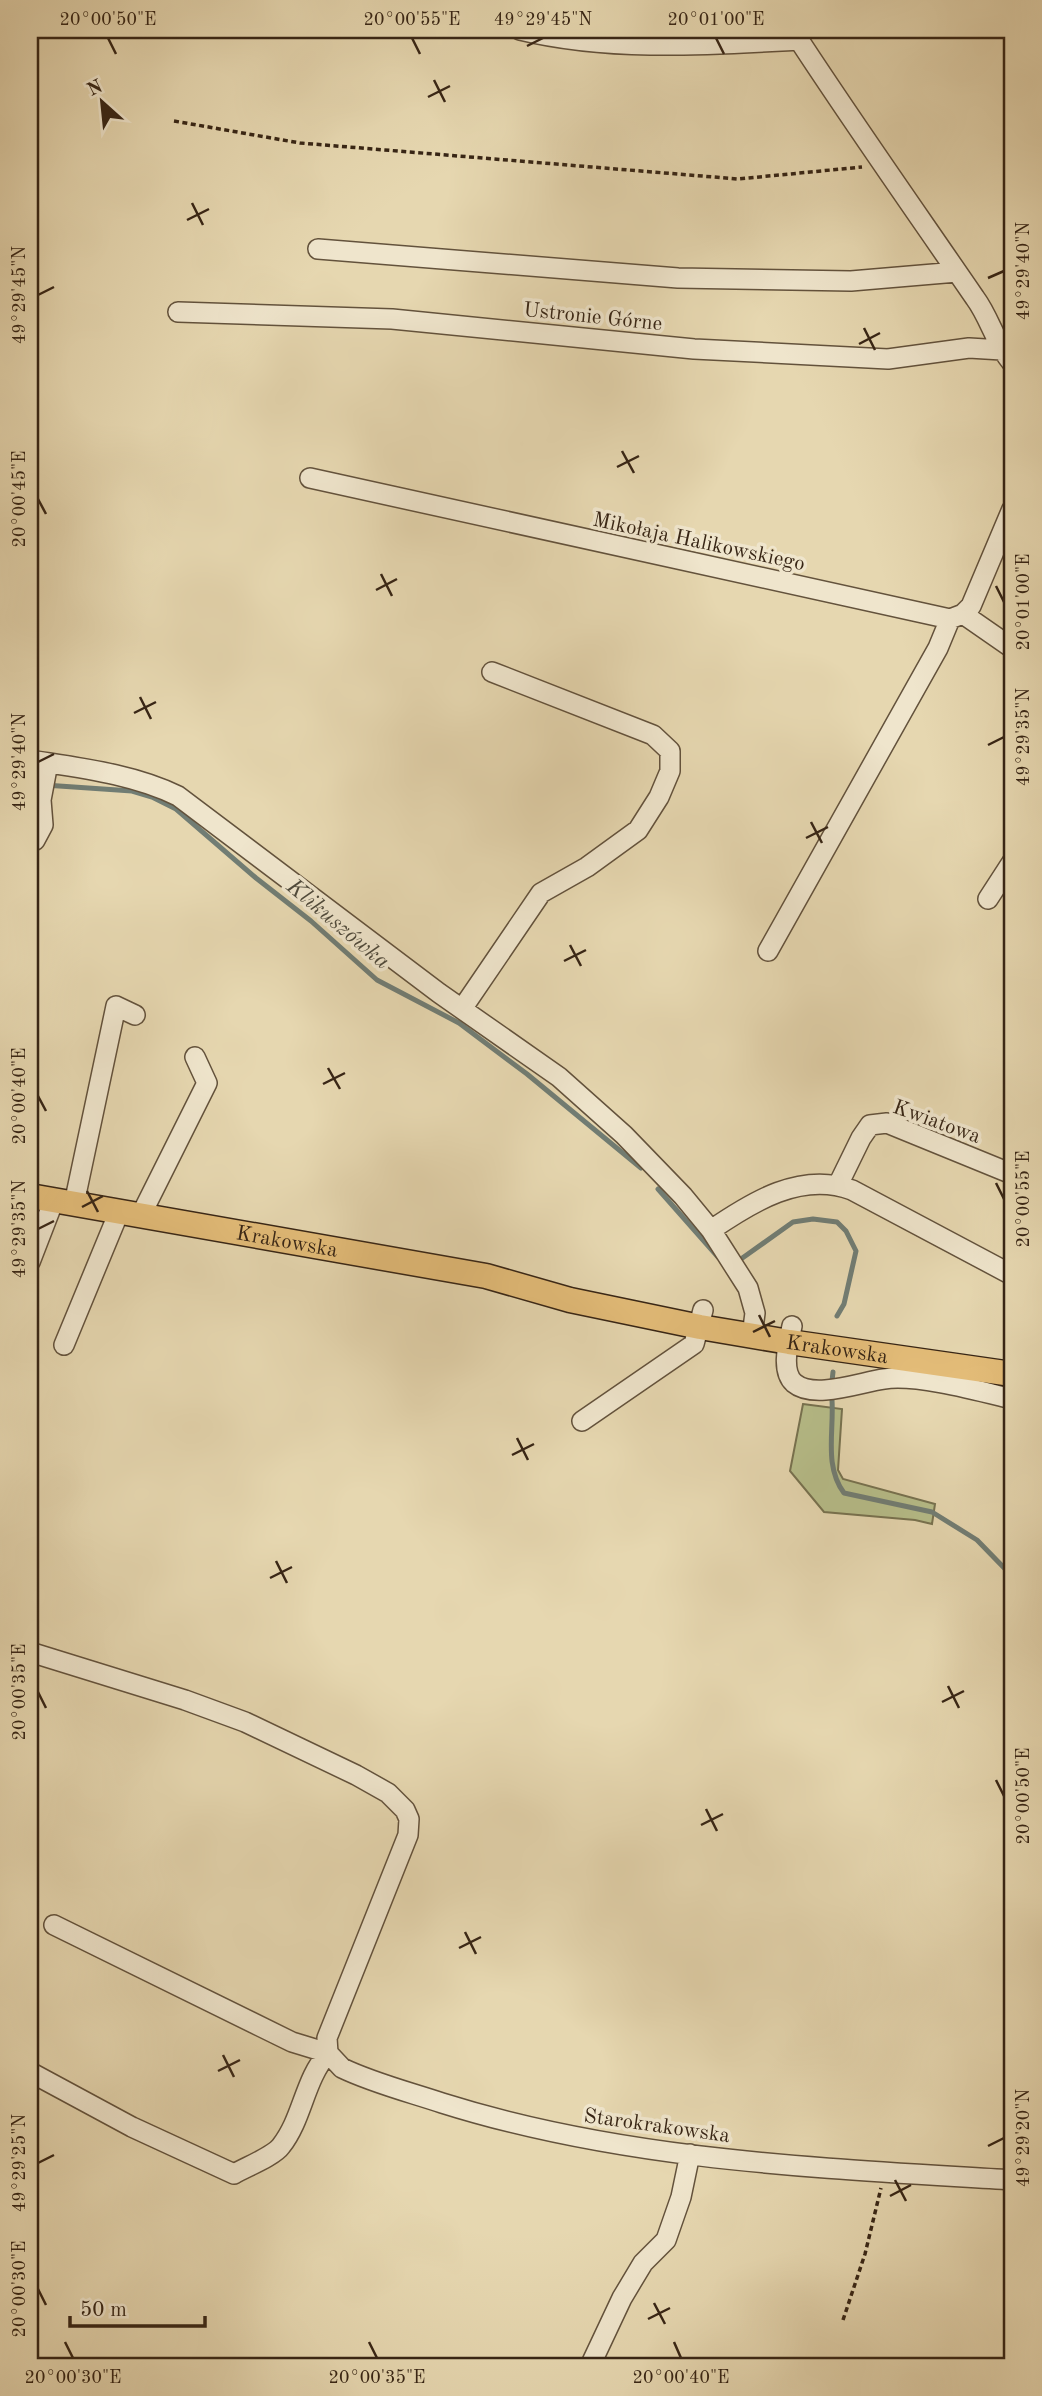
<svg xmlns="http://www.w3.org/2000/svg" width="1042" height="2396" viewBox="0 0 1042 2396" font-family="'Old Standard TT',serif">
  <rect width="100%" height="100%" fill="#e6d7b0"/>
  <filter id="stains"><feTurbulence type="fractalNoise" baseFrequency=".00286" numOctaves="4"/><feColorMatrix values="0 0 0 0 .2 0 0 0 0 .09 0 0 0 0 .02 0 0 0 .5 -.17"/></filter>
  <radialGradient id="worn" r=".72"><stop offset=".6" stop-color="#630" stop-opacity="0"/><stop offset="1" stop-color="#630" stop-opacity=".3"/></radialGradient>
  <path fill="#b7be8a" stroke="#777250" stroke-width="2" d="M803 1404 842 1409 838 1470 843 1479 935 1504 932 1524 915 1520 824 1512 790 1471Z"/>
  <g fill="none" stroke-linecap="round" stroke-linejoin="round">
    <path stroke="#717d74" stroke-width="5" d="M30 784 132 791 152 797 176 809 256 878 311 921 377 980 459 1023 527 1074 641 1168
      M658 1189 718 1257
      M741 1259 793 1222 813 1219 837 1222 846 1231 856 1251 844 1304 837 1316
      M832 1381 833 1372
      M832 1400C834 1432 824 1466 844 1493L932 1512 977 1540 1012 1576"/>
    <defs>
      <path id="minor" d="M520 30C611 52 706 45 799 40 856 127 916 212 975 298 990 318 995 343 1012 363
        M318 249 678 278 851 281 957 272
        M178 312 392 319 694 349 888 359 969 348 1002 350
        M310 478 950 619 963 614 971 606 1012 509
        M963 614 1012 648
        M30 760C80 768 133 774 178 796L439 993 559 1077 624 1135 683 1196 711 1230 748 1288 755 1313 752 1336
        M30 841 35 840 43 825 41 800 48 763
        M988 899 1012 862
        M768 951 938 648 950 619
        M462 1009 541 893 587 867 638 830 659 797 670 771V751L653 735 492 672
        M838 1185 861 1138 870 1125 887 1123 1012 1174
        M74 1204 116 1006 135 1015
        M141 1215 207 1083 195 1057
        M711 1230C752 1202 801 1171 852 1190L1012 1275
        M30 1262 54 1200
        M792 1326C789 1341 780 1370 794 1383 814 1400 861 1382 884 1379 917 1374 979 1391 1012 1399
        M64 1345 119 1212
        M582 1421 694 1344 703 1310
        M30 1652 185 1700 245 1722 356 1775 388 1793 405 1810 409 1819 408 1835 327 2038 328 2053 342 2068C373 2083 409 2092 442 2103 626 2161 821 2168 1012 2180
        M30 2072 132 2127 234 2174C246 2167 274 2156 281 2146 303 2118 304 2080 328 2053L292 2042 54 1925
        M590 2366 622 2298 643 2263 666 2240 681 2197 690 2154"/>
      <g id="major">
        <path id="s1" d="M30 1196 486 1276 570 1300 700 1327 789 1342 1012 1374"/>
      </g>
    </defs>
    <use href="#minor" stroke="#63523c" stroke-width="22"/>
    <use href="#major" stroke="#372515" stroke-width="27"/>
    <path stroke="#372515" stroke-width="3.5" stroke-dasharray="5 3.5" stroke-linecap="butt" d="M174 121 300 143 738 179 862 167
      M843 2320 865 2254 881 2188"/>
    <use href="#minor" stroke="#efe5cc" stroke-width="19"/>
    <use href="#major" stroke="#e3bc78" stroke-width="24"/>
  </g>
  <path fill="none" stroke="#372515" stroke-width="2.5" d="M108 38 116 54M412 38 420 54M716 38 724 54M527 46 543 38M434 80 445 102M428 97 450 86M192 203 203 225M187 220 209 209M988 278 1004 271M38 295 54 287M864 328 875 350M859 344 880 333M622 451 634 473M617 467 639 456M38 499 46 514M381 574 392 596M996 586 1004 602M376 590 397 579M140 697 151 719M134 713 156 702M988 745 1004 737M38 762 54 754M811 822 822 843M806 838 828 827M570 945 581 966M564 961 586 950M328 1068 340 1089M323 1084 345 1073M38 1096 46 1111M996 1183 1004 1199M87 1191 98 1212M82 1207 103 1196M38 1229 54 1221M759 1315 770 1337M753 1332 775 1321M517 1438 528 1460M512 1455 534 1444M276 1561 287 1583M270 1578 292 1567M948 1686 959 1708M38 1692 46 1708M942 1702 964 1691M996 1780 1004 1796M706 1809 717 1831M701 1825 723 1814M465 1932 476 1954M459 1948 481 1937M223 2055 234 2077M218 2071 240 2060M988 2146 1004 2138M38 2163 54 2155M895 2180 906 2201M890 2196 911 2185M38 2289 46 2305M654 2303 665 2324M648 2319 670 2308M65 2342 73 2358M369 2342 377 2358M674 2342 681 2358"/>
  <g text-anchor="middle" stroke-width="7" stroke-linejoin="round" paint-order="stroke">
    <g font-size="21" fill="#372515" stroke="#efe5cc">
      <text transform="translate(593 316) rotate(6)" y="7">Ustronie Górne</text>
      <text transform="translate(699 541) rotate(12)" y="7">Mikołaja Halikowskiego</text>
      <text transform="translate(937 1121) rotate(20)" y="7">Kwiatowa</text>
      <text dy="7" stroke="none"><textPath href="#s1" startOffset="261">Krakowska</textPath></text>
      <text dy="7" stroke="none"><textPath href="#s1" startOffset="822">Krakowska</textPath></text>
      <text transform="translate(657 2125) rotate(8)" y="7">Starokrakowska</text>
    </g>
    <g font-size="23" font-style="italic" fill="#4f4a3c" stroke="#efe5cc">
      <text transform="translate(339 923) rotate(40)" y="8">Klikuszówka</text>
    </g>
  </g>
  <rect width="1042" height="2396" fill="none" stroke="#e6d7b0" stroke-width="77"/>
  <g transform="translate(102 102) rotate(333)" stroke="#efe5cc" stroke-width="5" paint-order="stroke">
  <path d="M0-5L12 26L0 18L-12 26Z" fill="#372515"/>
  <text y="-10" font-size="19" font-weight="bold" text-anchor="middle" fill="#372515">N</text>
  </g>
  <path d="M70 2316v10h135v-10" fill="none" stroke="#372515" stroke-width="3.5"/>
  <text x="80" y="2316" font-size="21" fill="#372515" stroke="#efe5cc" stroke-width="5" paint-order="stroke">50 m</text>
  <rect x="38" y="38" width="966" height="2320" fill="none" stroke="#372515" stroke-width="2.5"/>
  <g font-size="18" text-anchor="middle" fill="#372515">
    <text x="108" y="25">20°00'50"E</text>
    <text x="412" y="25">20°00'55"E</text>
    <text x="543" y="25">49°29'45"N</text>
    <text x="716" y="25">20°01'00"E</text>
    <text transform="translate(1023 271) rotate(-90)" y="6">49°29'40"N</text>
    <text transform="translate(19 295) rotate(-90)" y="6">49°29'45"N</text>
    <text transform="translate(19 499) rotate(-90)" y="6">20°00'45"E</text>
    <text transform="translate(1023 602) rotate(-90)" y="6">20°01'00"E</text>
    <text transform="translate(1023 737) rotate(-90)" y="6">49°29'35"N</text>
    <text transform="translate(19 762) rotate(-90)" y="6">49°29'40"N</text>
    <text transform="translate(19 1096) rotate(-90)" y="6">20°00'40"E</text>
    <text transform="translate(1023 1199) rotate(-90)" y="6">20°00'55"E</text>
    <text transform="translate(19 1229) rotate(-90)" y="6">49°29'35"N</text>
    <text transform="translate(19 1692) rotate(-90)" y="6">20°00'35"E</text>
    <text transform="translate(1023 1796) rotate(-90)" y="6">20°00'50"E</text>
    <text transform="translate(1023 2138) rotate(-90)" y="6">49°29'20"N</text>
    <text transform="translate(19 2163) rotate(-90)" y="6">49°29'25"N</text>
    <text transform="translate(19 2289) rotate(-90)" y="6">20°00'30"E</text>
    <text x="73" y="2383">20°00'30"E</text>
    <text x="377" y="2383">20°00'35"E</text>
    <text x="681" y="2383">20°00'40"E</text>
  </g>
  <rect width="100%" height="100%" filter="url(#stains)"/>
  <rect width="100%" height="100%" fill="url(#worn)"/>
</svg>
